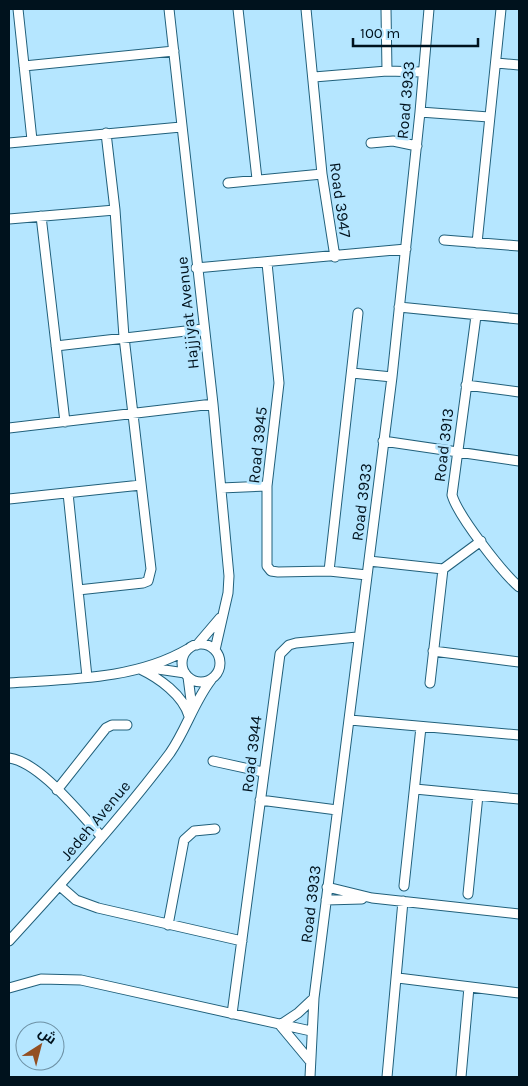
<svg xmlns="http://www.w3.org/2000/svg" width="528" height="1086" viewBox="0 0 528 1086" font-family="Karla,Cairo,sans-serif">
  <rect width="100%" height="100%" fill="#b5e6ff"/>
  <g fill="none" stroke-linecap="round" stroke-linejoin="round">
    <defs>
      <path id="minor" d="M18 9 32 140
        M169 9 213 404 229 576 228 593 215 650
        M238 9 257 179
        M306 9 322 174 335 257
        M386 9 387 71
        M497 63 519 65
        M24 66 174 51
        M314 77 387 71 422 72
        M420 112 489 117
        M9 143 181 127
        M371 143 393 141 417 146
        M228 183 322 174
        M41 216 65 422
        M9 219 115 210
        M444 240 519 246
        M477 243 501 9
        M267 263 279 383 267 486V566L271 571 278 572 329 571 367 575
        M196 268 406 249
        M399 307 519 319
        M476 316 452 495C458 516 502 572 519 587
        M56 346 203 329
        M352 373 392 377
        M466 385 519 392
        M9 428 213 404
        M383 441 519 461
        M221 488 267 486
        M68 493 87 677
        M9 499 141 485
        M369 561 443 569 481 541
        M329 571 358 313
        M78 590 143 583 148 581 151 569 124 337 115 210 106 133
        M182 663a19 19 0 1 1 38 0a19 19 0 1 1-38 0Z
        M197 645 220 618
        M433 651 519 662
        M151 668 185 673
        M140 669C159 678 183 695 189 716
        M188 677 192 708
        M9 683C68 679 135 680 188 649
        M430 683 443 569
        M350 720 519 735
        M9 758C40 762 79 813 101 836
        M213 761 263 772
        M415 789 519 799
        M57 790 106 728 112 725H127
        M260 800 337 810
        M60 886 76 900 98 908 242 941
        M404 886 421 727
        M327 887 372 898 519 914
        M468 894 478 795
        M326 900 362 899
        M168 925 184 840 194 831 215 829
        M9 941C63 882 122 817 170 753 186 730 194 702 211 680
        M398 978 519 993
        M9 988 41 979 81 980 311 1031
        M232 1014 280 654 289 645 296 643 357 637
        M310 1061 280 1025 298 1013 314 998
        M310 1077 314 998 392 377 420 112 429 9
        M387 1077 403 901
        M461 1077 469 987"/>
    </defs>
    <use href="#minor" stroke="#21607b" stroke-width="11"/>
    <use href="#minor" stroke="#fff" stroke-width="9"/>
  </g>
  <g text-anchor="middle" stroke-width="5" stroke-linejoin="round" paint-order="stroke">
    <g font-size="16" fill="#00121d" stroke="#b5e6ff">
      <text transform="translate(405 100) rotate(-85)" y="6">Road 3933</text>
      <text transform="translate(341 200) rotate(82)" y="6">Road 3947</text>
      <text transform="translate(187 313) rotate(-96)" y="6">Hajjiyat Avenue</text>
      <text transform="translate(257 445) rotate(-84)" y="6">Road 3945</text>
      <text transform="translate(443 445) rotate(-83)" y="6">Road 3913</text>
      <text transform="translate(361 502) rotate(-83)" y="6">Road 3933</text>
      <text transform="translate(251 754) rotate(-83)" y="6">Road 3944</text>
      <text transform="translate(95 820) rotate(-50)" y="6">Jedeh Avenue</text>
      <text transform="translate(310 904) rotate(-83)" y="6">Road 3933</text>
    </g>
  </g>
  <rect width="528" height="1086" fill="none" stroke="#00121d" stroke-width="20"/>
  <g transform="translate(40 1046) rotate(36)"><circle r="24" fill="#b5e6ff" stroke="#6d91a5"/>
  <path d="M0-4L9 19L0 12L-9 19Z" fill="#934f22"/>
  <text y="-8" font-size="14" font-weight="bold" text-anchor="middle" fill="#00121d">ش</text>
  </g>
  <path d="M353 38v8h125v-8" fill="none" stroke="#00121d" stroke-width="2.5"/>
  <text x="360" y="38" font-size="15" fill="#00121d" stroke="#b5e6ff" stroke-width="4" paint-order="stroke">100 m</text>
</svg>
